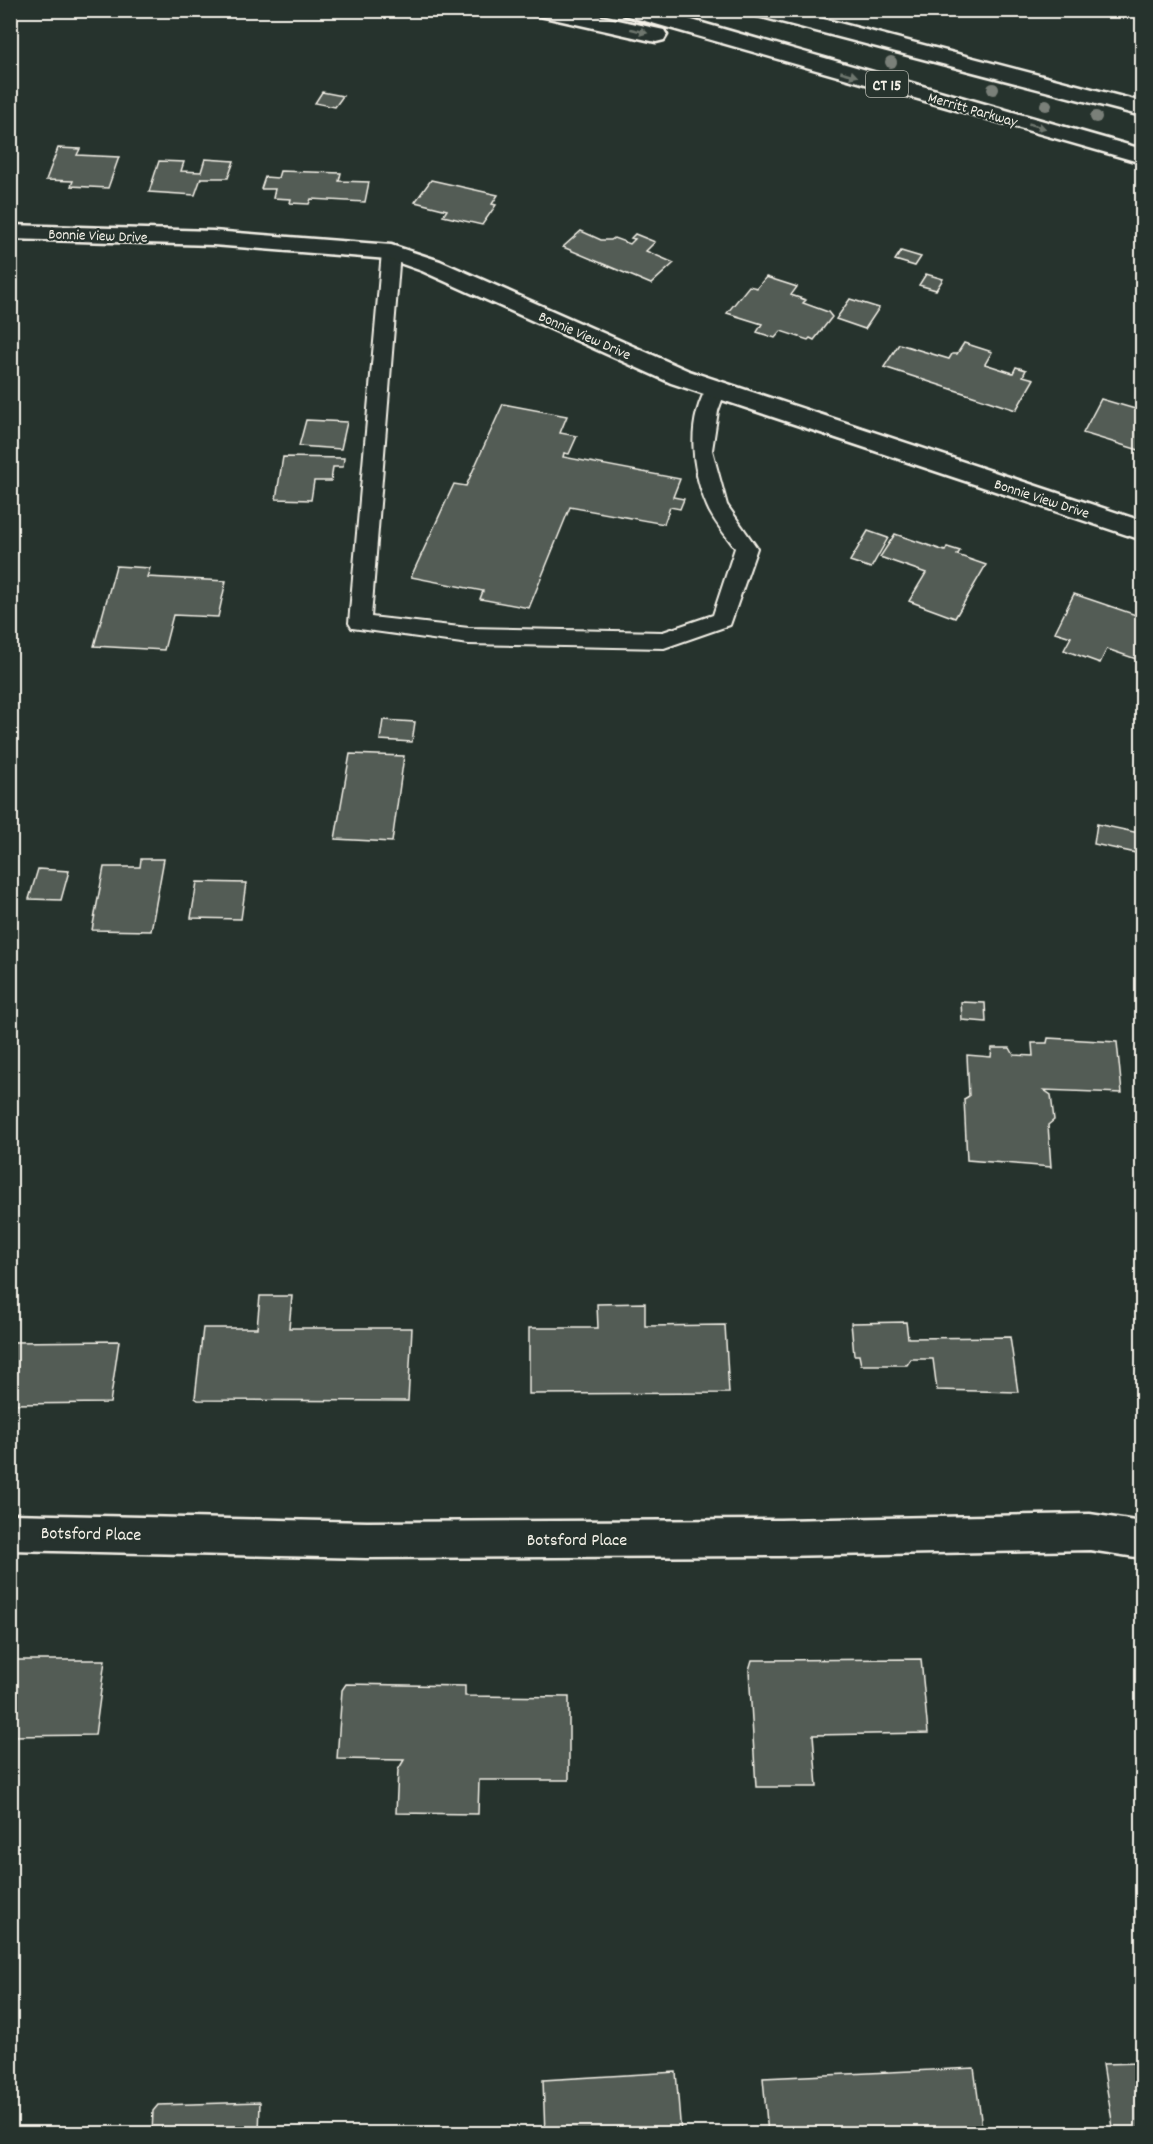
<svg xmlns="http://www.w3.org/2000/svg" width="1153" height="2144" viewBox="0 0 1153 2144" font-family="Dekko,sans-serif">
  <rect width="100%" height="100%" fill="#26332d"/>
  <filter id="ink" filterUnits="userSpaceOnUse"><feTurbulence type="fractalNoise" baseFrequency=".0167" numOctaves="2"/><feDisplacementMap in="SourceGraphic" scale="12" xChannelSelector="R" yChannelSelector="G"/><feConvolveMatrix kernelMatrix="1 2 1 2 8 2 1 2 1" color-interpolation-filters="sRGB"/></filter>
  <g filter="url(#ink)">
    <path fill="#525c55" stroke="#f4f1e8" stroke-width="1.5" d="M322 92 343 96 335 107 315 103Z
      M58 148 80 149 77 155 119 157 108 188 71 186 73 181 46 180Z
      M205 159 234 161 228 178H201L195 195 149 192 159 161 184 162 181 171 201 172Z
      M280 171 341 173 339 181 369 182 365 202 311 199 309 204 290 203 291 199 273 198 275 189H261L265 177 278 178Z
      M431 180 498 195 492 204 496 205 482 225 443 216 447 210 415 202Z
      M581 231 601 240H611L614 238 630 244 635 239 631 238 635 234 655 242 646 251 674 263 651 284 563 247Z
      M901 251 921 257 915 266 895 260Z
      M926 274 943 279 936 290 919 285Z
      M766 277 797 287 791 295 806 300 803 303 828 312 832 317 814 340 810 338 808 340 781 331 775 338 757 332 762 324 727 313 749 286 757 288Z
      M850 299 879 308 865 329 836 319Z
      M964 343 992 352 985 364 1013 373 1016 367 1026 370 1023 376 1034 379 1016 410 884 367 899 344 949 359 952 354H957Z
      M1101 399 1142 411 1138 419 1142 420V451L1083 433Z
      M503 404 567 416 560 433 577 436 569 454 564 453 563 457 680 479 673 497 684 499 680 509 670 507 664 524 570 507 529 608 480 599 483 591 411 577 454 484 466 486Z
      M306 420 347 422 341 449 299 446Z
      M283 457 344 458 343 467H333L331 481H314L311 500 276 499Z
      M868 531 888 538 871 568 850 561Z
      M895 534 945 551 947 547 960 551 957 555 986 565 955 618 909 601 926 573 880 557Z
      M116 566 150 568 147 577 226 581 218 617 173 615 164 650 94 646Z
      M1074 594 1142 617V661L1107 649 1100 663 1064 650 1071 637 1055 632Z
      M383 720 415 722 412 742 380 740Z
      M350 754 404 756 392 842 335 839Z
      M1097 824 1139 833 1136 853 1094 844Z
      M141 859H164L151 931 92 930 104 867H140Z
      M38 869 69 871 61 900 29 899Z
      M197 882 246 883 241 919 191 918Z
      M961 1002 985 1003 986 1022 962 1020Z
      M1048 1038 1117 1042 1122 1093 1044 1090 1051 1095 1054 1120 1048 1125 1051 1167 967 1160 964 1099 969 1096 967 1055 991 1057 992 1048H1010L1014 1055 1033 1056 1032 1043H1047Z
      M260 1296H292L289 1328H412L408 1401 198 1400 195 1398 203 1328H257Z
      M645 1303V1326L725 1325 729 1393 529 1394V1328H598L597 1304Z
      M906 1322 908 1338 1010 1337 1018 1392 937 1390 933 1359H911L907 1365H861L859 1355H854L851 1323Z
      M10 1333H13L11 1342 119 1341 110 1403 10 1404Z
      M921 1659 928 1733 813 1735 817 1787H756L749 1670 752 1660Z
      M10 1660H105L95 1735 10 1736Z
      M346 1684 465 1686V1696L569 1697V1780H479L478 1814 396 1813 398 1770 404 1760 337 1759 342 1690Z
      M1142 2063V2134H1114L1103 2064Z
      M974 2068 983 2134H768L763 2078Z
      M676 2072 681 2134H545L543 2080Z
      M260 2102 259 2134H152L153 2111 158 2105Z"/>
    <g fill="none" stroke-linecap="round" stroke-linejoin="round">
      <defs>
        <path id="service" d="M391 246 398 248 400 252 371 617 469 628 663 632 713 615 735 548C726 535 713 521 707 506 691 469 686 420 709 384L716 383 723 384 726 389 718 411 712 450 727 505 757 548 730 625 664 648 469 644 352 628 349 623 382 252 384 248Z"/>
        <path id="minor" d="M10 225 213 231 391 245 440 261 689 371 1142 521V540L671 383 422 271 388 259 213 245 10 239Z
          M10 1514 367 1522 780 1520 1090 1514 1142 1522V1558L1090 1550 780 1556 367 1558 10 1550Z"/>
        <path id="motorway" d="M530 10H572L664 30 667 35 664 40 656 42 540 16 532 15Z
          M622 10H657L1142 149V163L624 15Z
          M752 10H789L1142 102V116L754 15Z"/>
      </defs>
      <use href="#service" stroke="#f4f1e8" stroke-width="4"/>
      <use href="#minor" stroke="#f4f1e8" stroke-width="5"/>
      <use href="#motorway" stroke="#f4f1e8" stroke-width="5"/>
      <use href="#service" fill="#26332d" fill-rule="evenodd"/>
      <use href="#minor" fill="#26332d" fill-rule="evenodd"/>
      <use href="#motorway" fill="#26332d" fill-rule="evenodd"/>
    </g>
    <g fill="#7a8079">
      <circle cx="891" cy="62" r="6"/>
      <circle cx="993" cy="89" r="6"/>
      <circle cx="1046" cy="105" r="6"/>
      <circle cx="1096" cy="117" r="6"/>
    </g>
    <defs><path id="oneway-solid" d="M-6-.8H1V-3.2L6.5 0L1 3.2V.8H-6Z" transform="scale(1.5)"/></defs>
    <g fill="#6e766e">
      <use href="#oneway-solid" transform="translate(639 31) rotate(14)"/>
      <use href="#oneway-solid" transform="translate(849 74) rotate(16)"/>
      <use href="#oneway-solid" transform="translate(1037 126) rotate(16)"/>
    </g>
  </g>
  <g text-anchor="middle" stroke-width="4.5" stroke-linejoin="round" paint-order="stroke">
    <g font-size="15" fill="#f4f1e8" stroke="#26332d">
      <text transform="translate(973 109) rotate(16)" y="5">Merritt Parkway</text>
      <text transform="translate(98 235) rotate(2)" y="5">Bonnie View Drive</text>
      <text transform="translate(585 335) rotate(24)" y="5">Bonnie View Drive</text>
      <text transform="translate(1042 498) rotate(18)" y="5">Bonnie View Drive</text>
    </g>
    <rect fill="#26332d" stroke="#b6b8b0" stroke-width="1.5" x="866" y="71" width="42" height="26" rx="4.5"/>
    <g font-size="16" font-weight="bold" fill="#f4f1e8">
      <text x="887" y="90">CT 15</text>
    </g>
    <g font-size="18" fill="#f4f1e8" stroke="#26332d">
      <text transform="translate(91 1533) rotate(1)" y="6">Botsford Place</text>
      <text x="577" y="1545">Botsford Place</text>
    </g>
  </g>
  <rect width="1153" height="2144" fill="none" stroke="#26332d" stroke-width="36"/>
  <rect x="18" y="18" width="1117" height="2108" fill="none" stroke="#f4f1e8" stroke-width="2" filter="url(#ink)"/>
</svg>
